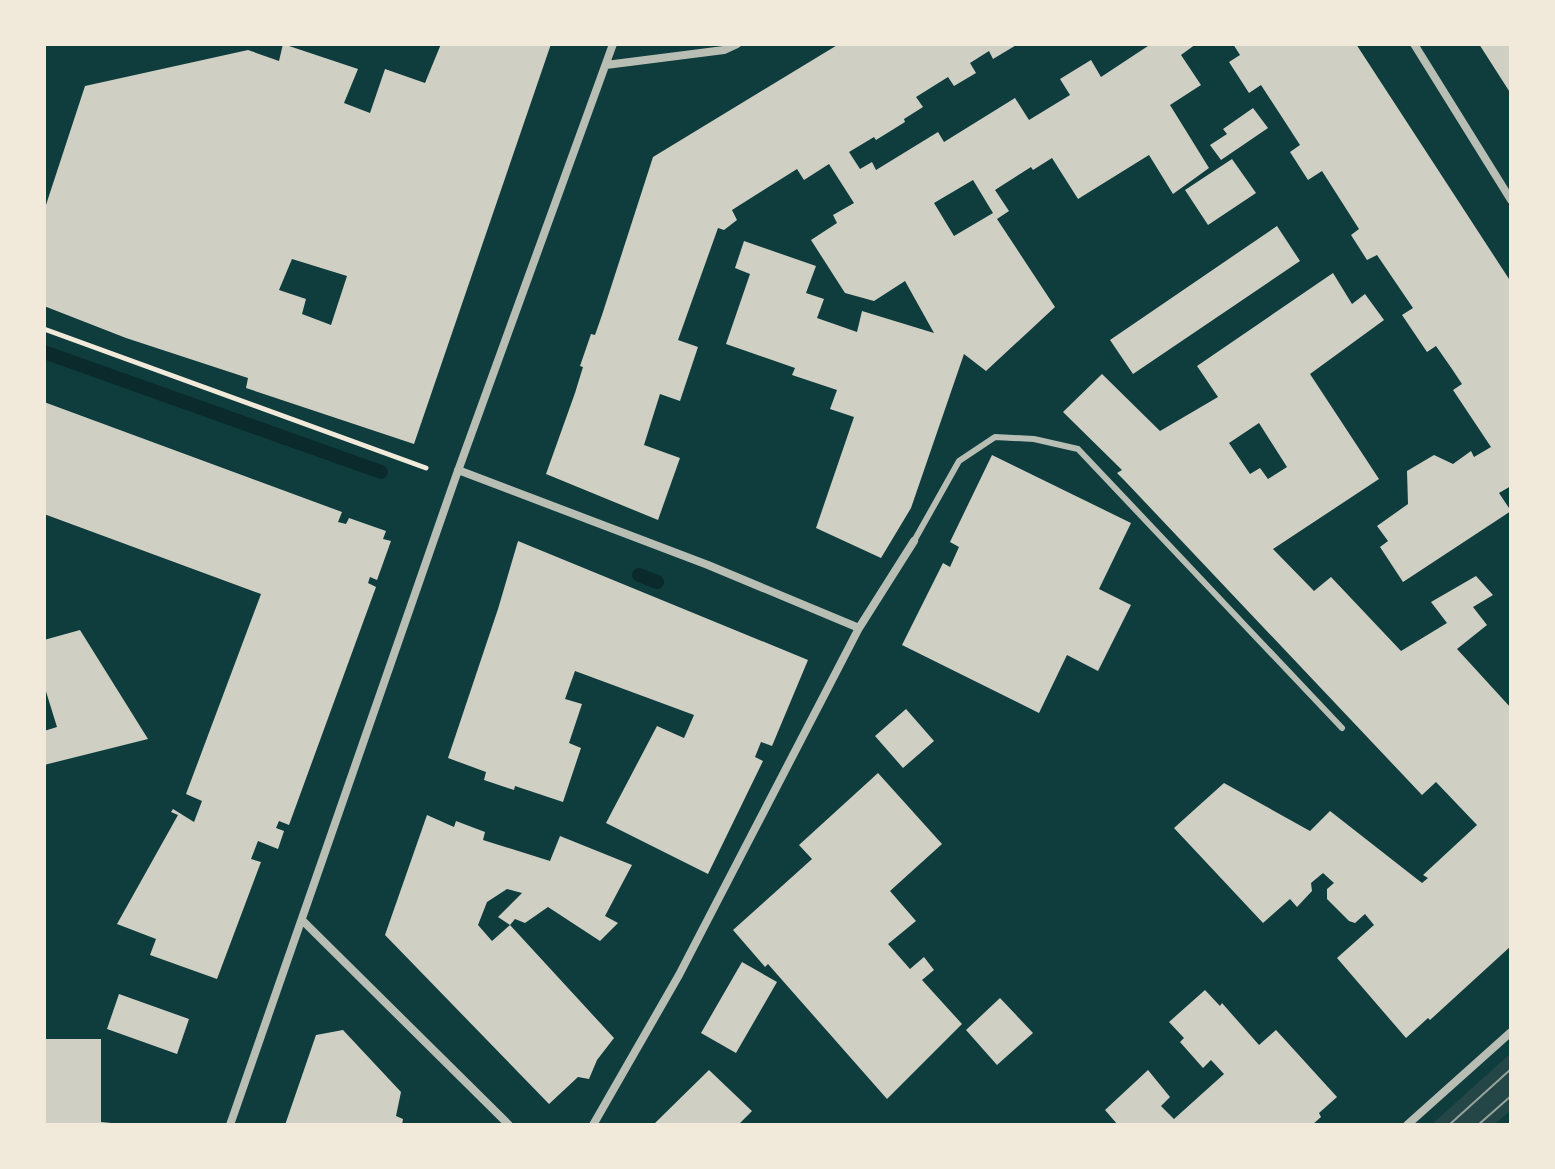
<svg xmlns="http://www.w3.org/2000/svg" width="1555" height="1169" viewBox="0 0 1555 1169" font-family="'Times New Roman',serif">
  <rect width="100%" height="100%" fill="#0f3d3e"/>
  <path fill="#244646" d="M1511 1053V1110L1494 1125H1431Z"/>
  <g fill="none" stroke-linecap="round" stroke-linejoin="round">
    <path stroke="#0a2a2b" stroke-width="14" d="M44 352 381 472
      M639 575 657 582"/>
  </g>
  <path fill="#cfcfc3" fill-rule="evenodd" d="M283 44 358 69 344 103 370 113 385 69 425 83 441 44H551L414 444 246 388 248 378 126 338 44 306V211L85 86 248 50 279 61ZM292 259 347 276 331 325 302 314 306 299 279 290Z
    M839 44H1018L993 59 989 51 970 63 976 73 954 86 948 77 916 97 923 107 904 119 905 122 876 140 874 137 849 152 860 169 872 162 876 170 938 132 944 142 1015 98 1029 120 1070 95 1060 79 1091 60 1101 77 1151 44H1196L1181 55 1201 85 1170 105 1209 168 1173 194 1149 155 1078 199 1052 158 1033 170 1031 167 995 190 1009 211 997 219 1055 307 986 371 964 354 911 508 881 558 816 528 854 417 830 409 837 390 792 375 795 368 726 344 750 274 735 268 744 241 816 266 806 293 824 299 817 318 857 332 862 311 934 333 905 281 874 301 845 293 811 240 837 223 833 215 854 203 829 164 804 180 797 169 732 210 737 220 724 230 718 228 678 340 698 347 680 401 660 394 644 445 680 458 658 520 546 474 575 393 583 367 580 366 591 334 595 335 602 315 653 157ZM973 180 993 213 954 236 934 203Z
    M1233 44H1356L1511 282V486L1499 493 1511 511 1403 582 1380 547 1388 541 1377 526 1408 504 1407 471 1434 455 1453 464 1471 451 1474 457 1491 447 1453 390 1462 384 1452 369 1436 346 1427 352 1402 315 1413 308 1377 255 1367 260 1351 235 1359 229 1322 171 1308 180 1290 152 1300 145 1261 85 1249 93 1229 62 1240 55Z
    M1479 44H1511V94Z
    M1253 108 1268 128 1221 160 1210 145 1227 134 1223 129Z
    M1232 159 1256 193 1208 225 1185 190Z
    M1277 226 1300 261 1133 374 1110 340Z
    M1333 273 1352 304 1365 294 1384 320 1310 374 1379 479 1273 549 1314 591 1331 577 1401 651 1447 623 1431 602 1476 576 1493 595 1473 607 1487 625 1457 649 1511 708V946L1430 1020 1428 1018 1406 1038 1337 958 1374 925 1365 914 1355 923 1349 921 1327 899V889L1334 883 1323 873 1311 883 1312 891 1297 907 1290 899 1263 923 1174 828 1224 783 1310 831 1330 811 1422 883 1428 878 1423 875 1477 825 1436 782 1422 795 1124 480 1117 473 1122 470 1063 412 1102 374 1160 431 1218 397 1197 366ZM1259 423 1287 467 1268 479 1260 468 1250 474 1229 443Z
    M44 402 342 512 338 522 346 524 349 518 386 531 383 539 391 541 377 580 370 577 368 583 376 587 289 825 279 821 276 828 284 831 278 849 258 841 251 859 261 862 217 979 150 955 156 939 117 924 178 815 171 812 173 809 194 822 202 801 186 794 261 594 44 514Z
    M992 455 1131 523 1099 589 1131 605 1098 671 1067 655 1039 713 902 645 943 563 950 567 959 547 950 542Z
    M518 541 808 660 772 746 761 742 755 757 763 761 708 874 606 823 657 726 684 738 694 715 575 671 565 699 582 704 569 743 581 748 563 802 515 786 514 790 484 780 486 772 448 758 498 609Z
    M80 630 148 739 44 765V731L57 727 44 685V640Z
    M906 709 934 741 903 768 875 736Z
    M878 773 942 844 890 891 916 921 888 944 910 969 924 957 934 970 922 980 962 1024 887 1099 768 964 765 967 733 930 812 859 799 845Z
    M427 815 454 827 456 821 485 832 483 840 550 861 560 836 632 865 605 916 618 923 600 941 548 907 525 923 515 919 510 925 498 917 522 893 507 889 487 902 478 925 492 941 510 925 614 1038 597 1060 589 1079 578 1077 549 1104 385 935Z
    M742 962 777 982 736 1053 701 1033Z
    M1205 990 1220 1006 1222 1003 1259 1045 1276 1030 1337 1097 1319 1113 1321 1117 1312 1125H1118L1105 1110 1148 1070 1170 1097 1161 1106 1174 1119 1224 1074 1211 1060 1203 1068 1180 1042 1184 1038 1169 1022Z
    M119 994 189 1019 177 1054 107 1029Z
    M1000 998 1033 1033 997 1065 966 1030Z
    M343 1030 401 1092 396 1116 403 1119 402 1125H285L316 1035Z
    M44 1039H101V1122L111 1123V1125H44Z
    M709 1070 752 1111 738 1125H653Z"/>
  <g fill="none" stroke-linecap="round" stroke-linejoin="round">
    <path stroke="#f1e9da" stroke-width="5" d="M44 329 426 468"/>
    <path stroke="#b8beb3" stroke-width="6" d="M914 541 959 461 995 437 1034 439 1078 449 1342 728"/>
    <path stroke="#b8beb3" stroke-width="8" d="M1414 44 1511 200
      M606 65 724 50 737 44
      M458 470 708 565 859 628
      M302 920 509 1125
      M230 1125 455 479 613 44
      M593 1125 679 975 859 628 914 541
      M1407 1125 1511 1032"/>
    <path stroke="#97a49c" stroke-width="2" d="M1449 1125 1511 1069
      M1478 1125 1511 1096"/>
  </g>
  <rect width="1555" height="1169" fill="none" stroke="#f1e9da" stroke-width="92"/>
</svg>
